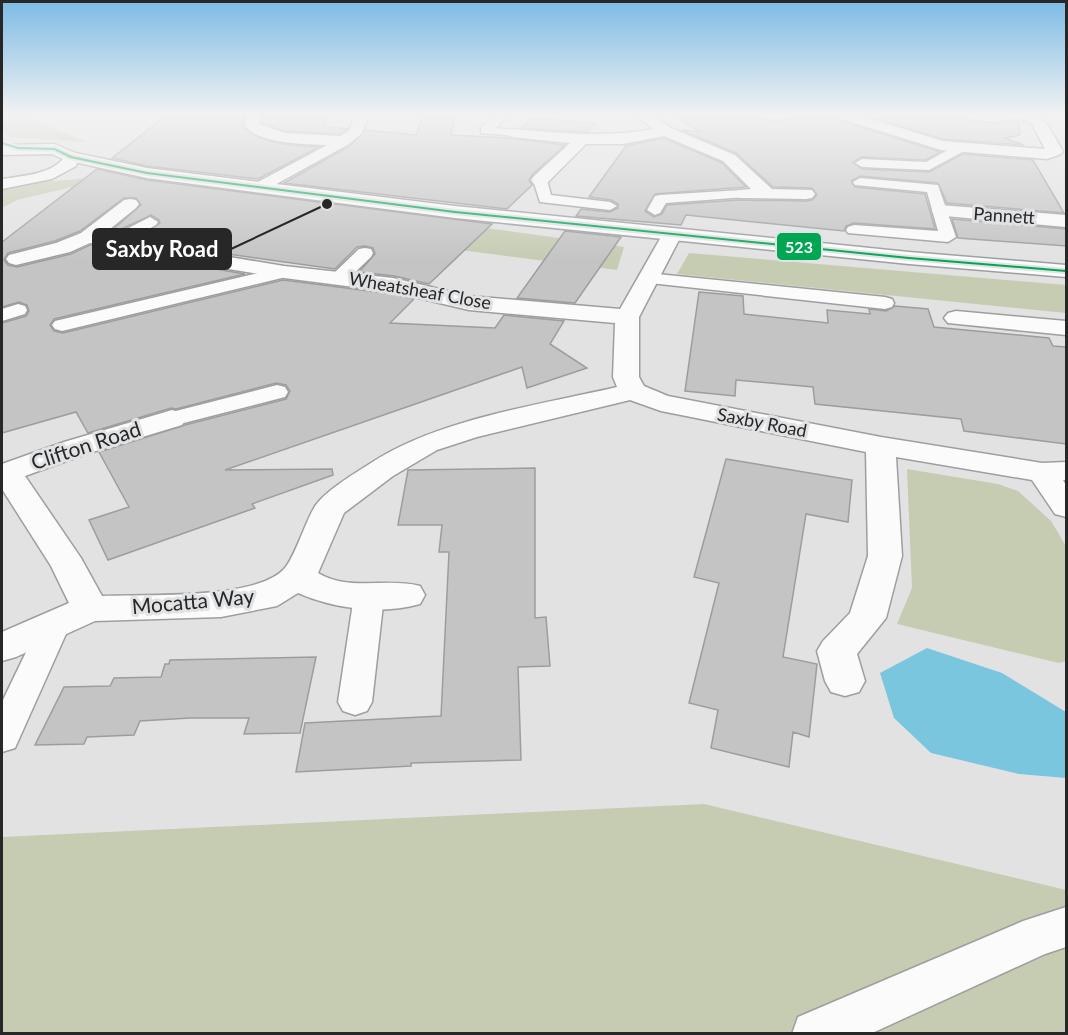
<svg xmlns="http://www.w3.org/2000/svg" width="1068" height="1035" viewBox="0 0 1068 1035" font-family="Lato,sans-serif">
  <rect width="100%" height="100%" fill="#e2e2e3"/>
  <path fill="#c5ccb2" d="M2 115H22L86 142 10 137 2 130Z
    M98 177 172 185 624 247 617 270 452 249 76 186 17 200 2 208V186Z
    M689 253 1066 285V313L677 274Z
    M907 469 998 484 1018 491 1051 521 1066 546V661L1059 663 897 624 912 588Z
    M704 804 1066 890V1033H2V837Z"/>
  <path fill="#7bc6df" d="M927 648 1002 673 1066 712V778L1019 774 931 753 894 718 880 673Z"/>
  <path fill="#c4c4c5" stroke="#9d9d9e" stroke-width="1.5" d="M167 115H244V128L260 138 283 144 319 147 258 179 147 166 112 158Z
    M262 115H328L324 126 348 129 339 134 285 131 261 122Z
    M423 115H455L451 135 509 138 565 145 532 175 529 180 532 185 507 209 284 183 350 146 365 130 416 135Z
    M673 115H759L763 119 777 122 791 119 795 115H835L838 120 940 152 925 160 862 157 853 162 862 169 929 172 963 154 1033 160 1064 213 947 203 938 183 860 176 851 181 855 187 925 194 935 229 854 223 846 226 844 231 686 215 681 225 576 216 581 209 610 212 618 208V204L611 200 589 197 626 146 664 138 722 163 746 187 655 194 645 211 654 217 662 214 667 205 738 200 806 201 812 200 817 195 812 188 773 187 736 153 682 130 700 132Z
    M865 115H960L967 120 993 123 1018 120 1020 135 1005 138 1024 145 943 139Z
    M532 118 596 123 587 132 521 128Z
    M97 169 147 180 492 224 429 284 394 276 359 272 375 254 373 248 365 246 357 247 335 269 199 250 141 236 160 223 159 220 151 215 115 232H110L141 205 136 198H124L80 231 55 241 8 253 4 260 8 265 17 267 71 254 90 245 152 254 198 266 245 274 54 319 50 325 54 331 63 333 283 280 393 294 414 299 390 323 495 328 504 315 564 321 550 344 587 368 527 388 522 367 225 470 332 469 333 475 252 504 255 508 108 560 89 520 129 507 99 452 185 425 286 399 290 391 286 385 276 383 176 409 171 408 88 433 76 412 2 433V323L26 316 29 311 27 305 19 302 2 307V242Z
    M952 219 1066 229V246L958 238Z
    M565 231 621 237 575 303 517 298Z
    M699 292 743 296 744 314 828 323 827 310 870 314 869 309 886 311 895 306 928 309 934 327 1049 338 1053 346 1066 347V444L964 431 961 419 815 404 813 387 736 380 735 396 685 391Z
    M726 459 852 480 848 522 806 514 783 657 817 664 809 737 793 732 789 767 711 748 718 710 689 703 719 583 694 577Z
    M535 468V618L546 617 550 666 518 667 521 760 411 763V766L296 772 305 723 441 716 449 552H439L442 525H398L408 470Z
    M316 657 300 733 244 734 249 718H190L140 721 134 735 87 737 84 744 35 745 64 687 110 686 114 678 161 677 165 664H169L170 660Z"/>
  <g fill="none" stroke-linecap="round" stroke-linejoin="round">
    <defs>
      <path id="lane" d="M497 115H510L495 128 516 130V136L481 133V127Z
        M761 115H793C786 121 768 121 761 115Z
        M962 115H1024C1013 123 973 123 962 115Z
        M959 144 964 145 965 148 964 151 929 170 862 167 855 163 862 159 926 162Z
        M540 176 547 180 551 195 610 202 617 206 610 210 540 202 533 180Z
        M860 178 938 185 956 237 948 242 848 233 846 230 848 227 854 225 938 231 927 192 855 185 853 182Z
        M741 190 748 194 746 197 666 203 660 213 655 215 647 210 655 196 660 195Z
        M150 217 158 222 156 225 121 244H109L107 241 109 238Z
        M365 248 371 249 373 253 371 257 346 281H334L331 277 334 273 359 249Z
        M284 267 290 268 293 272 290 276 62 331 55 329 52 325 55 321Z
        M647 273 885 297 892 299 894 303 892 307 885 309 641 282 638 278 641 274Z
        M18 304 25 306 27 310 25 314 2 321V309Z
        M277 385 285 387 288 392 285 397 172 426 164 424 160 419 164 414Z
        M369 586 380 589 384 596 372 702 367 711 355 715 343 711 338 702 354 596 358 589Z
        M54 614 65 617 70 625 15 748 2 752V702L43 617Z
        M1066 907V947L1045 954 870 1034H792L798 1017 1023 921Z"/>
      <path id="street" d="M246 115H260L259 124 285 133 340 136 349 131 355 115H369L362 133 349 144 262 192 256 191 253 187 256 183 327 145C305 144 260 144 245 126Z
        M636 115H652L671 128 735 155 772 189 812 190 815 194 812 198 806 199 739 198 736 194 739 190 751 189 723 161 664 136 623 144H586L546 184H534L531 180 534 176 570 143 512 137 505 133 512 129C560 133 605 138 653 129Z
        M837 115H858L943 141 1045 149 1032 124 1013 115C1049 114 1045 123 1063 151L1061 154 1047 159 941 150 839 118Z
        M130 199 136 200 139 204 136 208 105 233 153 240 199 252 284 266 393 278 469 296 620 309 665 230H679L682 234 639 317V377L644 386 668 396 881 437 1042 463 1066 462V480H1063L1066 485V517L1055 514 1032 480 896 457 902 556 886 618 857 654 865 681 859 692 845 696 831 692 825 681 817 651 823 641 850 613 868 556 866 452 661 411 630 400 477 437 437 450 393 476 344 513 318 573C350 592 386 577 420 586L425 595 420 604C381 615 335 609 298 593L277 606 221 617 95 621 16 657 2 661V632L69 603 51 566 2 489V464L64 442 162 413 172 410 182 413 186 419 182 425 86 454 25 476 81 558 102 596C143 594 256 600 284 569 294 559 305 523 314 508 322 493 355 473 371 463 438 419 539 405 617 387L613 377 615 323 469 310 393 292 284 278 198 264 152 252 90 243 70 252 16 265 9 263 6 259 9 255 56 243 81 233 124 200Z
        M941 205 1066 215V227L934 215 932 211 934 207Z
        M956 311 1066 321V335L948 323 944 318 948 313Z"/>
      <path id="secondary" d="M71 152 147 168 455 206 909 252 1066 265V277L909 264 455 218 147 178 65 160 63 157Z"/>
      <path id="primary" d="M55 144 77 154 79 157 76 166 52 179 2 189V179C21 176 49 175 63 159L52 154 2 155V145Z"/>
    </defs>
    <use href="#lane" stroke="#9e9e9e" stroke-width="3"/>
    <use href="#street" stroke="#9e9e9e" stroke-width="3"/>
    <use href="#secondary" stroke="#9e9e9e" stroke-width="3"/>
    <use href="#primary" stroke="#9e9e9e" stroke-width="3"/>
    <path stroke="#c1c1c2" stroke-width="1.5" stroke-dasharray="1.5 1.5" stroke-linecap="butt" d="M392 132 456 130"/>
    <use href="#lane" fill="#fbfbfb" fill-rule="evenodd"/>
    <use href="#street" fill="#fbfbfb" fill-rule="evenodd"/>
    <use href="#secondary" fill="#fbfbfb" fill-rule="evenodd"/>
    <use href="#primary" fill="#fbfbfb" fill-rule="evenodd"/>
    <defs>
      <path id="bus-1" d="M2 142 18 147 55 148 72 156 147 172 455 211 909 257 1066 270V272L909 259 455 213 147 174 70 158 54 150 18 149 2 144Z"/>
    </defs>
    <use href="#bus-1" stroke="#e1e2e4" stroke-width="4"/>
    <use href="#bus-1" fill="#00a651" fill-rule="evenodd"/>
  </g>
  <linearGradient id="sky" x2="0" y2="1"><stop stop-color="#7cbbe4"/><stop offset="0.44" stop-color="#f2f2f2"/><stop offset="1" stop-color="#f2f2f2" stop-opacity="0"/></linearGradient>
  <rect width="1068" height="260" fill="url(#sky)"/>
  <g text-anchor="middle" stroke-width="6" stroke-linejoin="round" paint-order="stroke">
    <g font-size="18" fill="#272728" stroke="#e1e2e4">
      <text transform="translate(1004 216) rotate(4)" y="6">Pannett</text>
      <text transform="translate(420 291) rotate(10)" y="6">Wheatsheaf Close</text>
      <text transform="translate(762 423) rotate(11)" y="6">Saxby Road</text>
    </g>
    <g font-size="21" fill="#272728" stroke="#e1e2e4">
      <text transform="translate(86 446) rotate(-18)" y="7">Clifton Road</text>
      <text transform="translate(193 602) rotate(-5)" y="7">Mocatta Way</text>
    </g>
  </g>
  <path fill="none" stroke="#272728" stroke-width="2" d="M327 204L231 249"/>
  <circle fill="#272728" stroke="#e1e2e4" stroke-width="2" cx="327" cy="204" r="6"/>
  <rect fill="#272728" stroke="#272728" stroke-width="2" x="93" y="229" width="138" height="40" rx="6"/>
  <g font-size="22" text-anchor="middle" font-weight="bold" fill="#fff">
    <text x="162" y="257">Saxby Road</text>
  </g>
  <rect stroke="#e1e2e4" stroke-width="2" x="776" y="232" width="46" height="29" rx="6" fill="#00a651"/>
  <g font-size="16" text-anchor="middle" font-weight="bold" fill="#fff">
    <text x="799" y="253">523</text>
  </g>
  <rect width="1068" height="1035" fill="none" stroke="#272728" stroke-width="6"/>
</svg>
